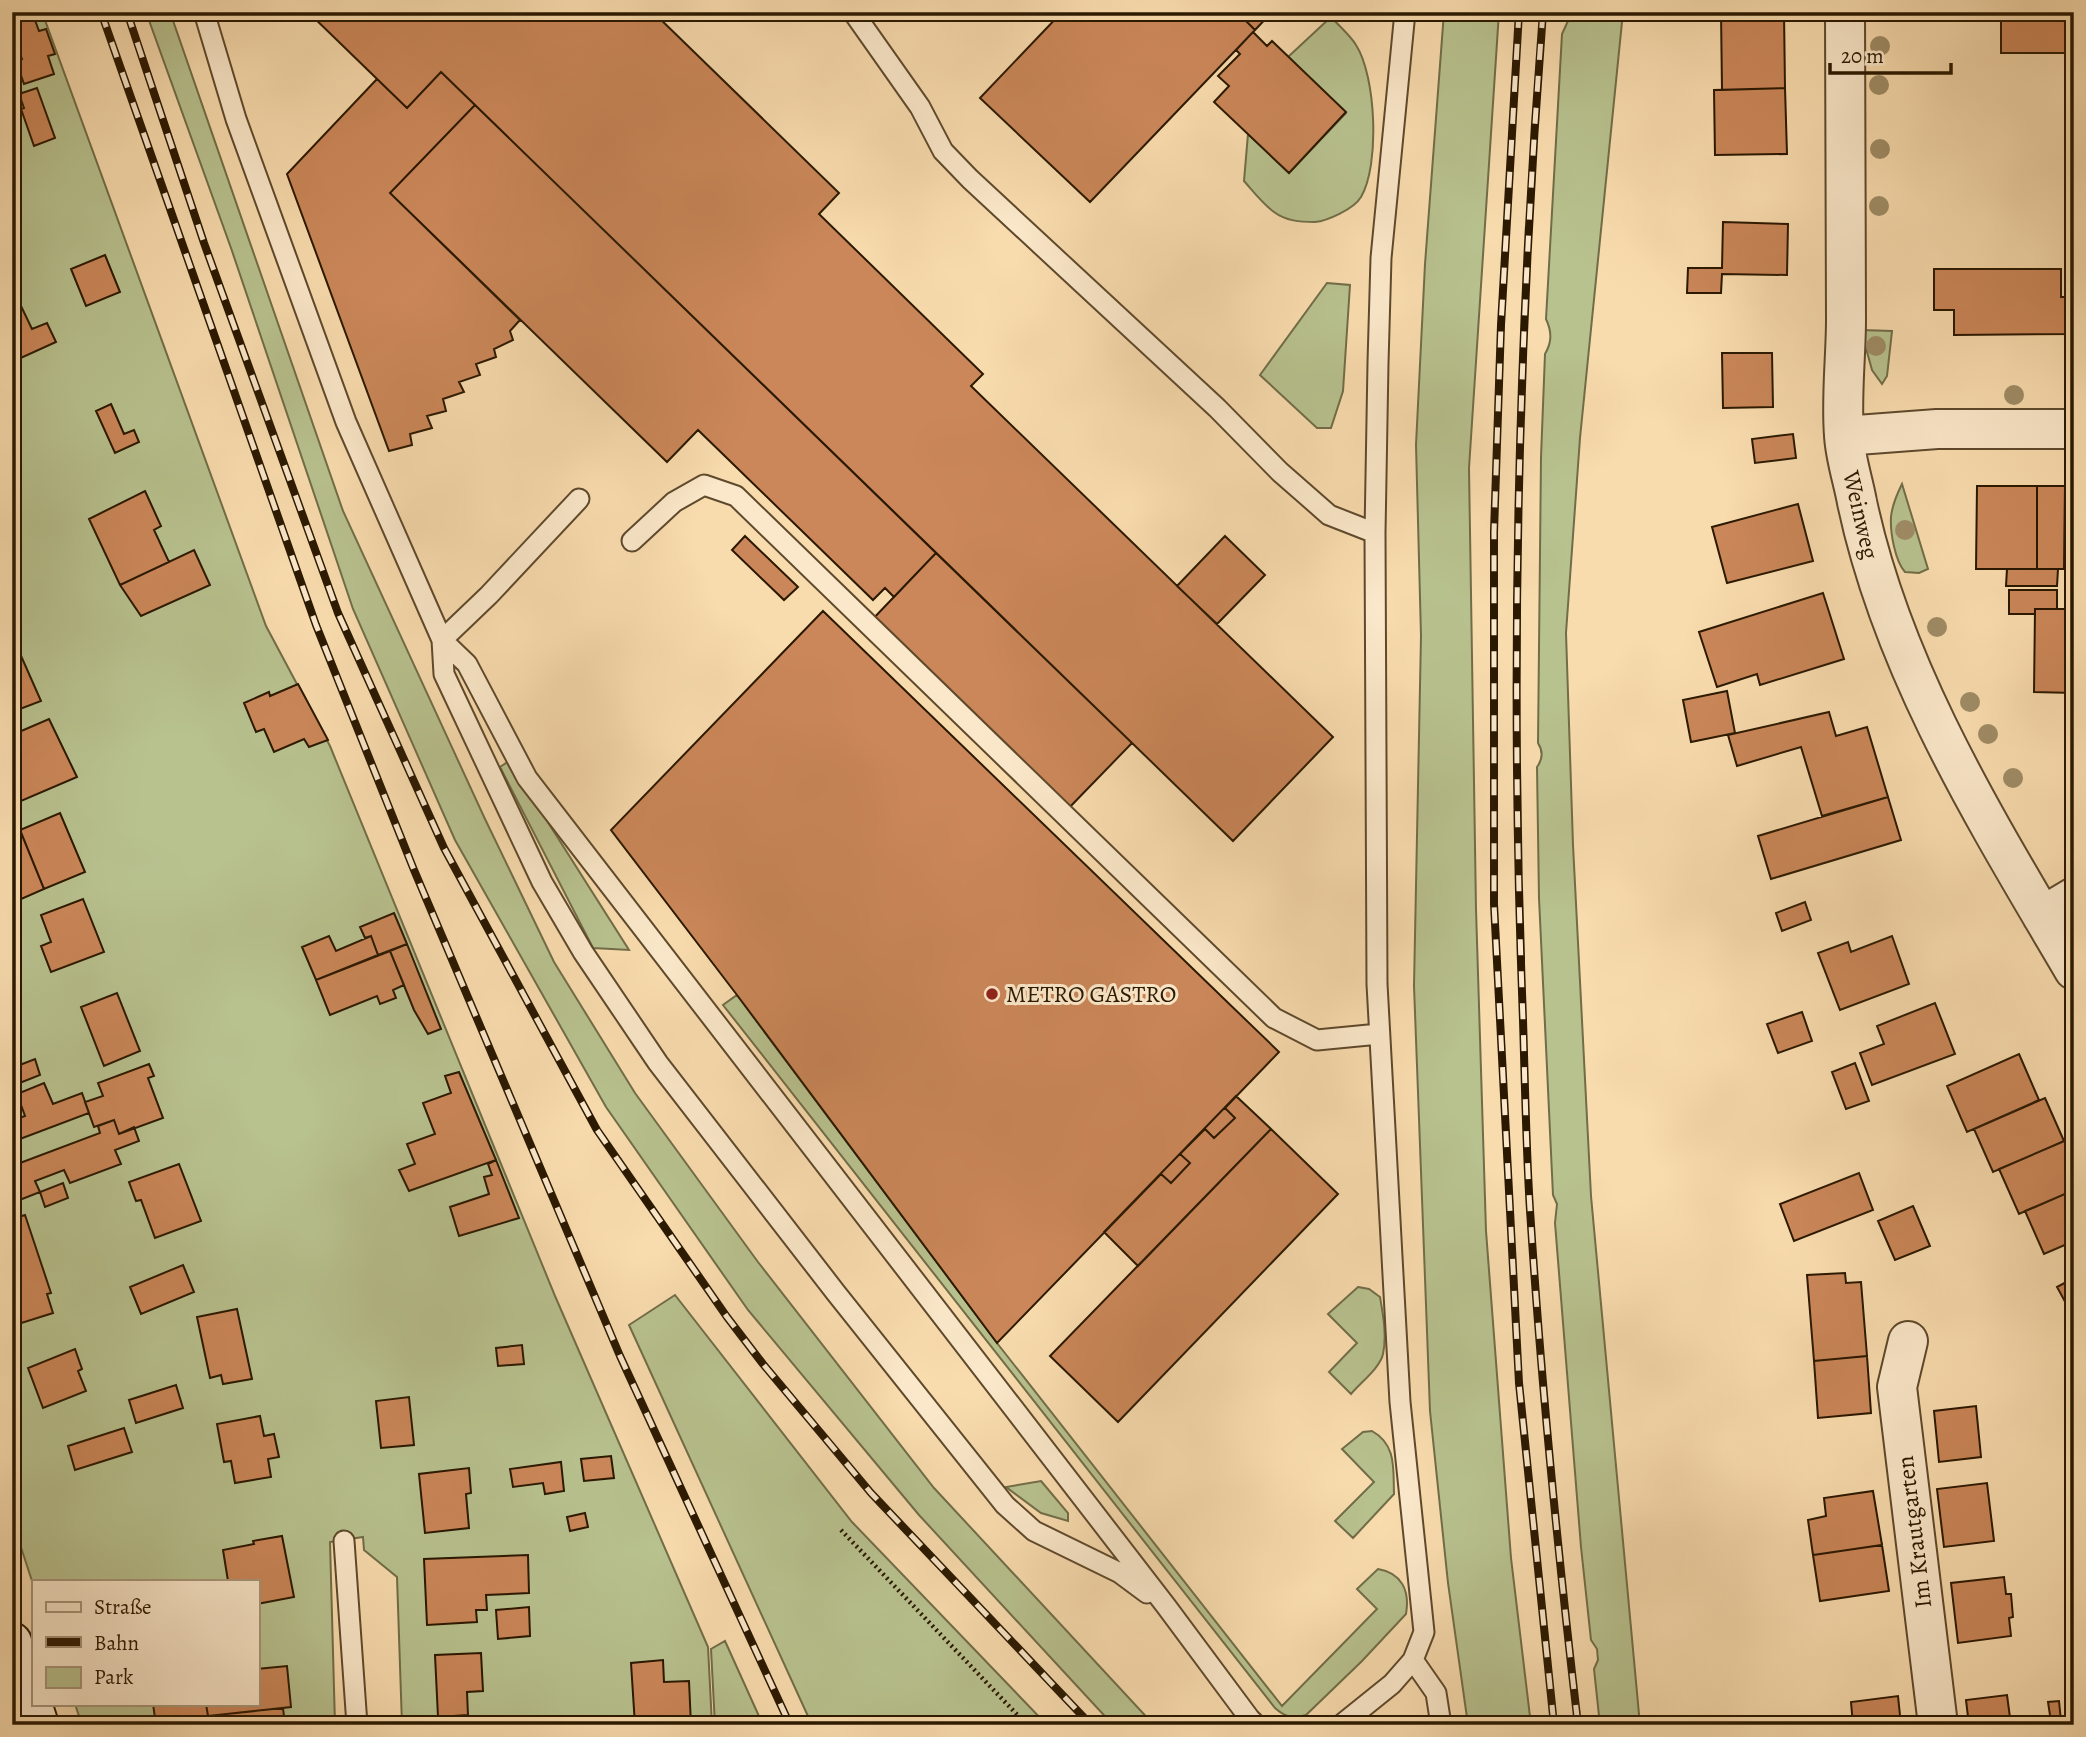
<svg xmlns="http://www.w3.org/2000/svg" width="2086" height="1737" viewBox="0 0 2086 1737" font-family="Alegreya,serif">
  <rect width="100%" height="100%" fill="#f9dcae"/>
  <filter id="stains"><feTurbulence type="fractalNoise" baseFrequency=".00286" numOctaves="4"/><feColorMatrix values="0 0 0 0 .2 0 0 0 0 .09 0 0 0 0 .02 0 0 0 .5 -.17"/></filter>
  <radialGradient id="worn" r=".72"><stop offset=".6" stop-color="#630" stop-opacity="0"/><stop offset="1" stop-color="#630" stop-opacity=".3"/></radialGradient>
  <path fill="#b8c28f" stroke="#716d48" stroke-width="2" d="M12 12H42L266 626 330 746 555 1296 708 1647 712 1725H402L397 1577 364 1550 363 1537 330 1542 335 1725H82L75 1704H257V1581H33V1584L12 1520Z
    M146 12H170L343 511 485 819 554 962 635 1093 758 1262 934 1488 1154 1725H1113L919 1515 748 1310 606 1107 455 840 353 609 231 248Z
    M1444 12H1499L1469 468 1476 909 1486 1231 1511 1558 1531 1725H1468L1448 1583 1430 1411 1414 986 1421 636 1416 445 1425 264Z
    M1572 12H1623L1580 438 1566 633 1573 845 1591 1196 1640 1725H1600L1594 1669 1598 1660 1597 1649 1591 1640 1581 1547 1555 1223 1557 1204 1553 1195 1539 898 1537 767C1543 759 1543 751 1538 743L1541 457 1545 354C1552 342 1552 332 1546 319L1562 34Z
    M1331 17C1339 26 1350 35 1356 45 1376 76 1380 165 1361 197 1354 209 1327 221 1315 222 1300 222 1286 221 1274 212 1263 204 1253 191 1244 181L1248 134 1289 173 1346 113 1288 57Z
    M1327 283 1350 285 1343 391 1331 428H1317L1260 375Z
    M1861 330 1892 331 1887 376 1882 384 1872 370Z
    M1902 484 1928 569 1919 573 1905 572C1895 561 1890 532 1891 517 1892 506 1897 494 1902 484Z
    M509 761 629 950 593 948 500 767Z
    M737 995 997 1343 1282 1706 1377 1609 1357 1589 1378 1569C1402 1573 1410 1591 1406 1614L1362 1661 1306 1715C1292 1719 1285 1717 1275 1708L723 1005Z
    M1358 1287 1369 1289 1380 1297C1383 1314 1387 1336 1383 1354 1380 1368 1360 1383 1351 1394L1329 1372 1357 1343 1328 1314Z
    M675 1295 852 1522 1047 1725H812L629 1325Z
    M1372 1431C1397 1445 1393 1469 1394 1494L1353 1538 1335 1521 1374 1482 1342 1449 1363 1432Z
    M1041 1481 1068 1513V1521L1041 1513 1006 1487Z
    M725 1641 763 1725H715L711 1649Z"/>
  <path fill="#cb8759" stroke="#2a1800" stroke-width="2" d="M12 12H32L39 31 46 29 55 54 48 56 54 74 24 84 16 61 22 59 12 31Z
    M308 12H653L839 193 819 214 983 374 971 386 1333 737 1233 841 441 72 407 108Z
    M1062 12H1237L1255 30 1090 202 980 98Z
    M1237 12H1272L1255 30Z
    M1721 12H1784L1785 88 1722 90Z
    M2001 12H2074V53H2001Z
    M1253 32 1267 46 1272 41 1346 112 1289 173 1214 102 1229 86 1218 76 1240 54 1236 50Z
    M441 72 475 105 390 193 520 320 510 331 513 340 494 349 496 357 476 364 480 375 459 382 464 392 443 399 446 411 427 416 432 428 410 434 412 445 389 451 287 174 377 79 407 108Z
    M37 88 55 138 34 146 21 109 24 108 19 94Z
    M1785 88 1787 154 1715 155 1714 90Z
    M475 105 936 553 894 597 885 588 873 600 698 430 667 462 390 193Z
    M1723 222 1788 224 1787 275 1722 274 1721 293H1687L1688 268H1722Z
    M105 255 120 292 86 306 71 269Z
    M1934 269H2061V297H2074V334L1954 335V310H1934Z
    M21 306 32 329 47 323 56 342 12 362V310Z
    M1722 353H1772L1773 407 1723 408Z
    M111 404 124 434 134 430 139 442 115 453 96 411Z
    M1793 434 1796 458 1755 463 1752 439Z
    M1977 486H2037V569H1976Z
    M2037 486H2065L2064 569H2037Z
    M145 491 161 526 154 530 169 562 120 585 89 519Z
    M1798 504 1813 561 1727 583 1712 527Z
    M745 536 798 587 784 600 732 550Z
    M1225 536 1265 575 1217 624 1177 586Z
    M194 550 210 585 141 616 120 585Z
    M936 553 1132 743 1064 813 869 623Z
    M2007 569H2058L2057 586H2006Z
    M2009 590H2057V609H2035V614H2009Z
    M1823 593 1844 659 1760 685 1757 674 1717 687 1699 632Z
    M2035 609H2074V693L2034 692Z
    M823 611 1279 1052 1225 1108 1235 1118 1214 1138 1205 1129 1180 1154 1190 1163 1171 1183 1161 1174 997 1343 737 995 611 830Z
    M14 640 41 701 12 712V641Z
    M298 684 328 740 309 747 304 739 274 752 264 729 256 732 244 703 269 692 270 696Z
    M1727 691 1735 733 1691 742 1683 700Z
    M1829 712 1836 736 1867 727 1888 797 1822 816 1801 747 1737 766 1728 735Z
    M49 719 77 777 21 801 12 779V735Z
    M1888 797 1901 840 1771 879 1758 836Z
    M60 813 85 872 44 889 20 830Z
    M20 830 44 889 19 900 12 883V833Z
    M83 899 104 952 51 972 41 946 51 942 41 915Z
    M1805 902 1811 920 1782 931 1776 913Z
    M394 913 407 944 378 955 371 936 365 938 360 927Z
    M329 936 336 951 371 936 378 955 316 980 302 947Z
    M1892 936 1909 984 1840 1010 1818 953 1848 942 1851 952Z
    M407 944 441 1029 428 1034 414 1010 390 951Z
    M390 951 404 985 393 990 396 998 380 1004 377 996 330 1015 316 980Z
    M117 993 140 1051 104 1066 81 1007Z
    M1935 1003 1955 1054 1872 1085 1860 1053 1884 1044 1877 1026Z
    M1802 1012 1812 1041 1778 1053 1767 1024Z
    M2019 1054 2039 1100 1967 1132 1947 1086Z
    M35 1059 40 1075 12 1086V1068Z
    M1855 1063 1869 1101 1846 1109 1832 1072Z
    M149 1064 154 1076 148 1078 163 1118 119 1134 114 1120 94 1127 85 1102 103 1096 98 1083Z
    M459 1072 496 1160 409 1191 399 1170 415 1164 407 1144 435 1134 423 1103 451 1093 445 1076Z
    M44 1083 53 1104 82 1093 89 1113 12 1142V1121L25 1116 17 1094Z
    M1236 1096 1271 1129 1138 1266 1104 1232Z
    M2045 1098 2064 1141 1993 1172 1974 1129Z
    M114 1120 119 1134 134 1127 139 1141 115 1150 121 1164 70 1183 64 1170 35 1181 40 1192 12 1203V1166L100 1133 98 1126Z
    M1271 1129 1338 1194 1118 1422 1050 1356Z
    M2069 1139 2074 1149V1190L2019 1214 1999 1169Z
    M496 1160 519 1218 459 1236 450 1207 489 1194 484 1177 492 1175 488 1164Z
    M179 1164 201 1221 155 1238 141 1200 136 1201 129 1182Z
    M1859 1173 1873 1210 1794 1241 1780 1204Z
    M63 1183 68 1198 45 1207 40 1192Z
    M2074 1190V1241L2044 1254 2025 1211Z
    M1913 1206 1930 1246 1895 1260 1878 1221Z
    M25 1215 51 1293 47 1294 53 1313 12 1326V1304L16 1303 12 1292V1219Z
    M183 1265 194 1292 141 1314 130 1287Z
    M1845 1273 1846 1283 1861 1282 1867 1356 1814 1361 1807 1275Z
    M2074 1278V1318L2057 1287Z
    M237 1309 252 1379 223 1384 221 1375 210 1378 197 1317Z
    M522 1345 524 1364 498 1366 496 1348Z
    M75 1349 82 1369 78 1371 86 1391 43 1408 28 1368Z
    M1867 1356 1871 1413 1818 1418 1814 1361Z
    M176 1385 183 1408 136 1423 129 1400Z
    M409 1397 414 1445 381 1448 376 1401Z
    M1976 1406 1981 1457 1939 1462 1934 1411Z
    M260 1416 264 1436 274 1434 279 1457 268 1459 271 1477 235 1483 231 1461 224 1462 217 1424Z
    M124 1428 132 1452 75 1470 68 1446Z
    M611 1456 614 1478 584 1481 581 1459Z
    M561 1462 564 1491 545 1494 543 1483 513 1487 510 1469Z
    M469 1468 471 1493 466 1494 469 1528 425 1533 419 1474Z
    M1987 1483 1994 1541 1944 1547 1937 1489Z
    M1873 1491 1882 1545 1813 1555 1808 1520 1826 1516 1824 1498Z
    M585 1513 588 1527 570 1531 567 1517Z
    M282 1536 294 1597 257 1604V1581H228L223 1550 254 1544 253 1541Z
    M1882 1545 1889 1591 1820 1601 1813 1555Z
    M528 1555 529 1593 486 1595 487 1610H476L477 1622 427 1625 424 1559Z
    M2004 1577 2006 1594H2011L2013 1617 2009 1618 2011 1636 1958 1643 1951 1583Z
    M529 1607 530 1636 498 1639 496 1610Z
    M481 1653 483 1691 467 1692 468 1715 438 1717 435 1655Z
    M663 1660 664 1682 689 1681 691 1725H635L631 1663Z
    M287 1666 291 1707 208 1716 206 1704H257V1669Z
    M2007 1695 2011 1725H1969L1966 1700Z
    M1898 1696 1901 1725H1853L1851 1702Z
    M2059 1701 2061 1721 2051 1722 2048 1702Z
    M153 1704H206L208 1716 283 1708 285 1725H156Z"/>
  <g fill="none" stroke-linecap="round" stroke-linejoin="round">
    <defs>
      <path id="lane" d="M204 12 236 119 346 422 442 640 467 664 527 778 1166 1606 1250 1719 1256 1725
        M853 12 920 107 943 151 970 179 1217 408 1280 472 1329 515 1375 533
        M579 499 489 595 442 640 444 674 542 882 583 952 658 1063 836 1293 1005 1505 1034 1531 1120 1573 1147 1593
        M632 541 674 502 704 485 736 496 1274 1018 1317 1040 1379 1034
        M344 1541 357 1725
        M1413 1660 1436 1693 1441 1725
        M1341 1725 1392 1684 1413 1660 1424 1632 1400 1402 1377 984 1375 533 1378 363 1381 258 1405 12"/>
      <path id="street" d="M1845 12C1845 114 1846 217 1846 319 1846 357 1841 397 1844 435 1845 457 1853 480 1857 502 1893 672 1987 822 2074 970
        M1844 436 1937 429H2074
        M2042 916 2074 897
        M1908 1341 1897 1387 1938 1725"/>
      <path id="secondary" d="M12 1642 39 1725"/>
    </defs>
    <use href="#lane" stroke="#5e492c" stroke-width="23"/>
    <use href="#street" stroke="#5e492c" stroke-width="42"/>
    <use href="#secondary" stroke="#2a1800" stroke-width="42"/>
    <path stroke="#2a1800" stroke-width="4.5" stroke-dasharray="2 3.5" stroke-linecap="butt" d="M841 1530 1027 1725"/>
    <use href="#lane" stroke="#fbe8ca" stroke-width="19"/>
    <use href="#street" stroke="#fbe8ca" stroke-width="38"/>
    <use href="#secondary" stroke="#fbe8ca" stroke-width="38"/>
    <defs>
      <path id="rail" d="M101 12 316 625 414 870 620 1356 790 1725
        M127 12 204 243 338 613 444 848 597 1130 727 1317 763 1364 871 1493 1091 1725
        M1519 12 1501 325 1494 532V904L1519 1383 1554 1725
        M1543 12C1517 347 1510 684 1523 1020 1525 1083 1526 1147 1530 1210 1541 1382 1558 1554 1578 1725"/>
    </defs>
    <use href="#rail" stroke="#2a1800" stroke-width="8"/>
    <use href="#rail" stroke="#fbe8ca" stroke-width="5" stroke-dasharray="16" stroke-linecap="butt"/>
  </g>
  <g fill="#9f8c66">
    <circle cx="1880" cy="46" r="10"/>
    <circle cx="1879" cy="85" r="10"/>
    <circle cx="1880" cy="149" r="10"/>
    <circle cx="1879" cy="206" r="10"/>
    <circle cx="1876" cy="346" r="10"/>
    <circle cx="2014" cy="395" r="10"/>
    <circle cx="1905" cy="530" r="10"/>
    <circle cx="1937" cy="627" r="10"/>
    <circle cx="1970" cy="702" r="10"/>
    <circle cx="1988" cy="734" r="10"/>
    <circle cx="2013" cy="778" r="10"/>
  </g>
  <circle fill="#8f2418" stroke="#fbe8ca" stroke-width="2.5" cx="992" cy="994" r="7"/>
  <g text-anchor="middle" stroke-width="6" stroke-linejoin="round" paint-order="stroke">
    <g font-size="24" fill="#2a1800" stroke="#fbe8ca">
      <text transform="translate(1861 515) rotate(77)" y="8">Weinweg</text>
      <text transform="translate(1914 1532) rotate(-97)" y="8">Im Krautgarten</text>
    </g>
    <g font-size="24" fill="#2a1800" stroke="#fbe8ca" text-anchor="start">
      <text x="1006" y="1002">METRO GASTRO</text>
    </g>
  </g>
  <rect width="2086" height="1737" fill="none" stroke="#f9dcae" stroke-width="42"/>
  <rect x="14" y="14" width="2058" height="1709" fill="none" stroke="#2a1800" stroke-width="3.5"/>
  <rect x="21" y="21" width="2044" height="1695" fill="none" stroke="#2a1800" stroke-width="2"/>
  <rect x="32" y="1580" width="228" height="126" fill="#fbe8ca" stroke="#a79579" stroke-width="2"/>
  <rect x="46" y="1602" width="35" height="10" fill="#fbe8ca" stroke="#a79579" stroke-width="2"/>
  <text x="94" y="1614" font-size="21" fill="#2a1800">Straße</text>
  <rect x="46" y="1637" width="35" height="10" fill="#2a1800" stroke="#a79579" stroke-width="2"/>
  <text x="94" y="1650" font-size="21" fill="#2a1800">Bahn</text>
  <rect x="46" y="1667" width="35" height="21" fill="#b8c28f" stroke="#a79579" stroke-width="2"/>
  <text x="94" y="1684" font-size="21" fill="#2a1800">Park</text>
  <path d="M1830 63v10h121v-10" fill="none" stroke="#2a1800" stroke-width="3.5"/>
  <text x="1841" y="63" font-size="21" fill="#2a1800" stroke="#fbe8ca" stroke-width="5" paint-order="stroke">20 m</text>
  <rect width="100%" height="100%" filter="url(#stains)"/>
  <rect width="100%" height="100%" fill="url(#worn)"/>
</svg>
